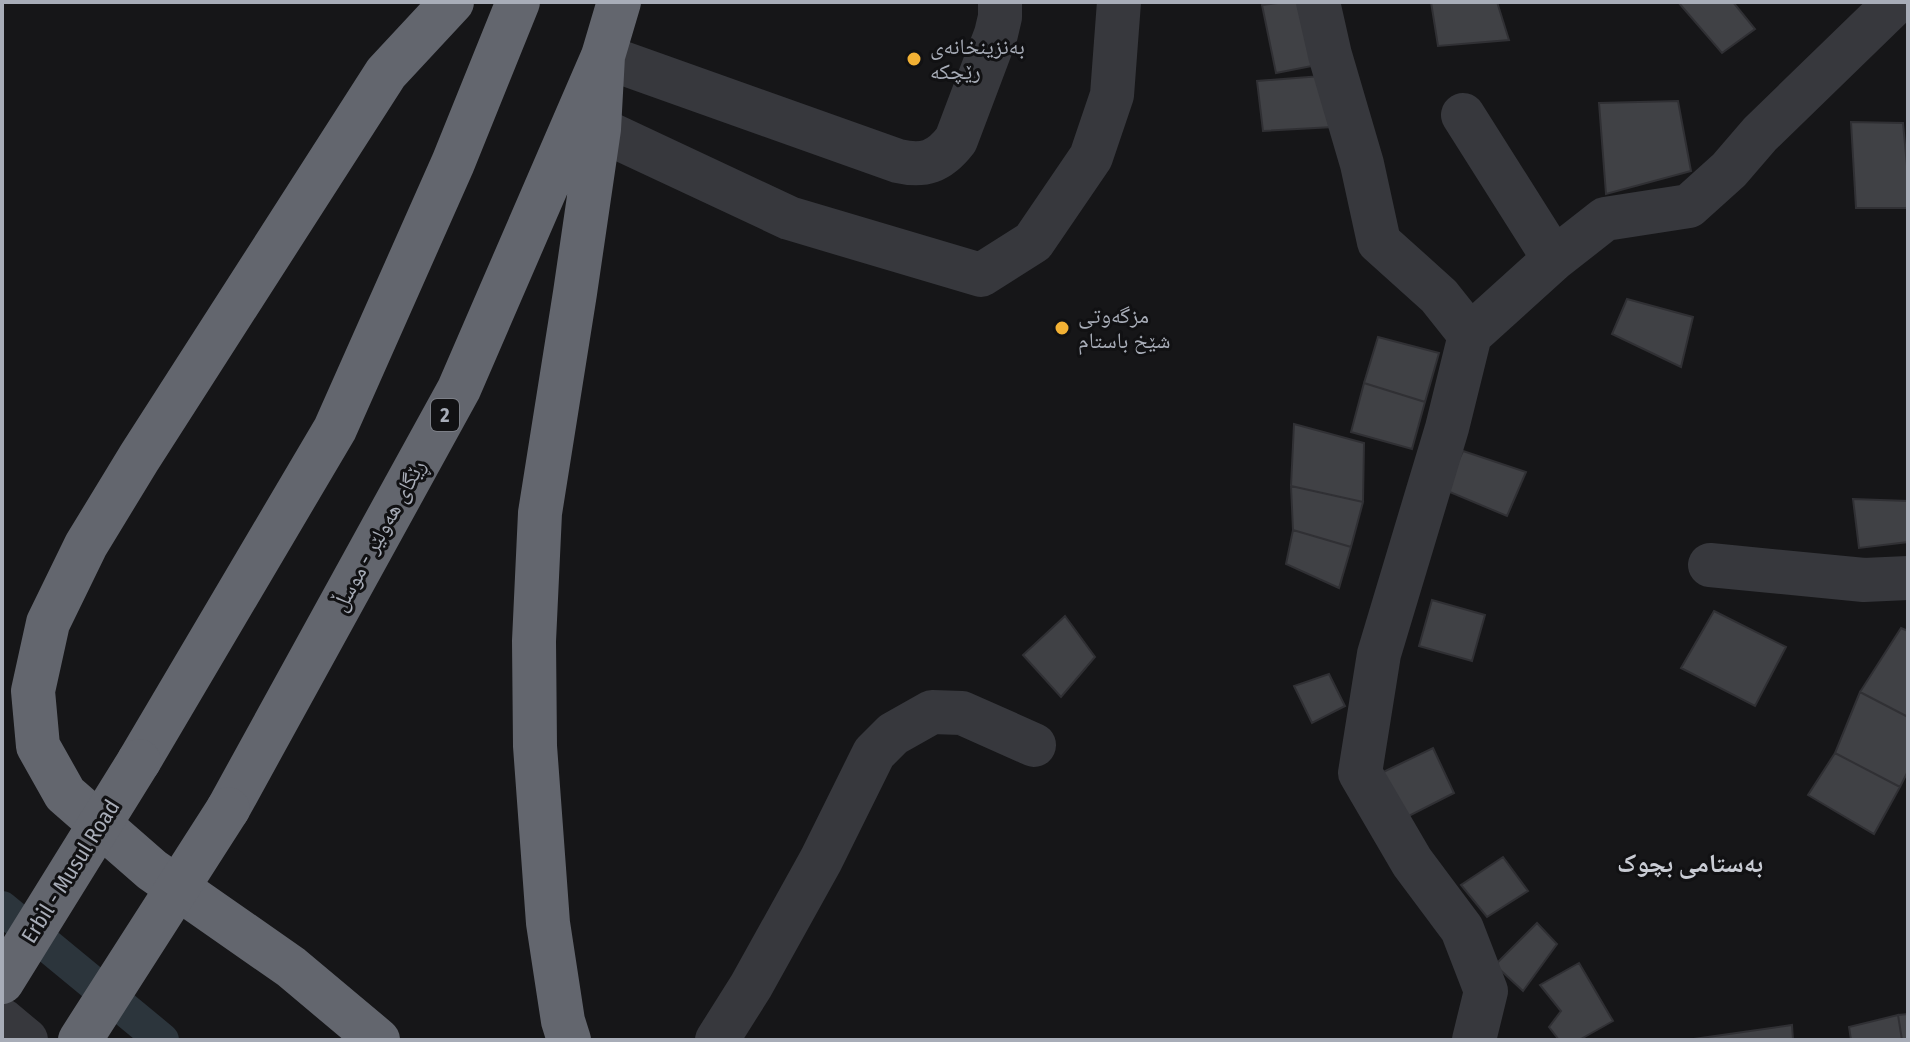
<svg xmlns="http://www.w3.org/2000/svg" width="1910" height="1042" viewBox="0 0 1910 1042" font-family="'Fira Sans Condensed','Noto Naskh Arabic',sans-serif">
  <rect width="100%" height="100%" fill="#161618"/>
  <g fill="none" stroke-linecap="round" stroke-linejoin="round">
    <path stroke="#2c353c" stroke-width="34" d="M2 908 162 1040"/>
  </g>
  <path fill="#404145" stroke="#303034" stroke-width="2" d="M1285 2H1302L1317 65 1276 73 1262 5Z
    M1431 2H1497L1509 40 1438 46Z
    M1678 2H1733L1755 29 1722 53Z
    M1321 76 1333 127 1263 131 1257 81Z
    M1678 101 1691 171 1606 194 1599 103Z
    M1851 122 1903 123 1908 176V208H1856Z
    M1627 299 1693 317 1681 367 1612 334Z
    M1378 337 1439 353 1425 402 1364 383Z
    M1364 383 1425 402 1412 449 1351 432Z
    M1294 424 1364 443 1363 502 1291 486Z
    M1463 451 1526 472 1507 516 1445 490Z
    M1291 486 1363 502 1351 547 1293 530Z
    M1853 499 1908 501V542L1859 548Z
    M1293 530 1351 547 1339 588 1286 564Z
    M1432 600 1485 615 1472 661 1419 646Z
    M1714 611 1786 647 1755 706 1681 668Z
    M1065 616 1095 657 1061 697 1023 655Z
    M1901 628 1908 631V717L1860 692Z
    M1329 674 1345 706 1312 723 1294 686Z
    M1860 692 1908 717V771L1900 787 1835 753Z
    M1433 748 1454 793 1401 820 1375 776Z
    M1835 753 1900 787 1874 834 1808 795Z
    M1503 857 1528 891 1487 917 1461 885Z
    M1537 923 1557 944 1523 991 1495 965Z
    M1579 963 1613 1021 1579 1040H1559L1549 1027 1561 1011 1540 985Z
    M1908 1014V1040H1902L1898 1015Z
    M1898 1015 1902 1040H1851L1849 1027Z
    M1792 1025 1793 1040H1695L1694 1039Z"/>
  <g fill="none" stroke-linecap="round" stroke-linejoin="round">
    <path stroke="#37383d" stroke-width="44" d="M1318 2 1330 55 1362 164 1379 242 1439 296 1470 335 1447 428 1379 654 1360 773 1412 862 1462 929 1486 991 1474 1040
      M603 56 898 161C924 167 939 162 956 140L996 34 1000 17V2
      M1463 115 1554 259
      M599 129 789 218 981 275 1033 242 1091 157 1112 95 1119 2
      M1470 335 1554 259 1605 219 1689 206 1729 170 1760 134 1896 2
      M1710 565 1864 580 1908 578
      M2 1020 26 1040
      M717 1040 751 986 821 860 874 753 893 734 932 712 962 713 1034 745"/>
    <path stroke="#63666e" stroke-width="44" d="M139 761 335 429 453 163 518 2
      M228 809 459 389 603 56 619 2
      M378 1040 291 967 152 870 65 794 38 746 33 691 48 623 86 545 139 458 386 73 452 2
      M569 1040 563 1021 548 923 535 746 534 641 540 513 575 293 599 129 603 56"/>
    <path stroke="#63666e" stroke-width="44" d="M2 982 139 761
      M80 1040 228 809"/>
  </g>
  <g fill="#f2b134" stroke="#111113" stroke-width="3">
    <circle cx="914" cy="59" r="8"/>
    <circle cx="1062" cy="328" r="8"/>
  </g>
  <g text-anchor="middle" stroke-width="6" stroke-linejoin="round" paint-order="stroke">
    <rect fill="#111113" stroke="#7b7e86" stroke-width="2" x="431" y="399" width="28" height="32" rx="6"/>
    <g font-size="20" font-weight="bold" fill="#a8adb8">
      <text x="445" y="422">2</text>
    </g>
    <g font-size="22" fill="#a8adb8" stroke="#111113" text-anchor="start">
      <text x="930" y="54">بەنزینخانەی<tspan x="930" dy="25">رێچکە</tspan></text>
      <text x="1078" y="323">مزگەوتی<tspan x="1078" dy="25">شێخ باستام</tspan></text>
    </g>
    <g font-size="22" fill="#a8adb8" stroke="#111113">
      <text transform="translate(378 535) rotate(-61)" y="8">ڕێگای هەولێر - موسڵ</text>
      <text transform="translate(70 871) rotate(-58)" y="8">Erbil - Musul Road</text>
    </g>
    <g font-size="26" font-weight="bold" fill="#c9ccd4" stroke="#111113">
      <text x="1690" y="872">بەستامی بچوک</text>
    </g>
  </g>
  <rect width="1910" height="1042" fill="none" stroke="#a8adb8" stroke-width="8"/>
</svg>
